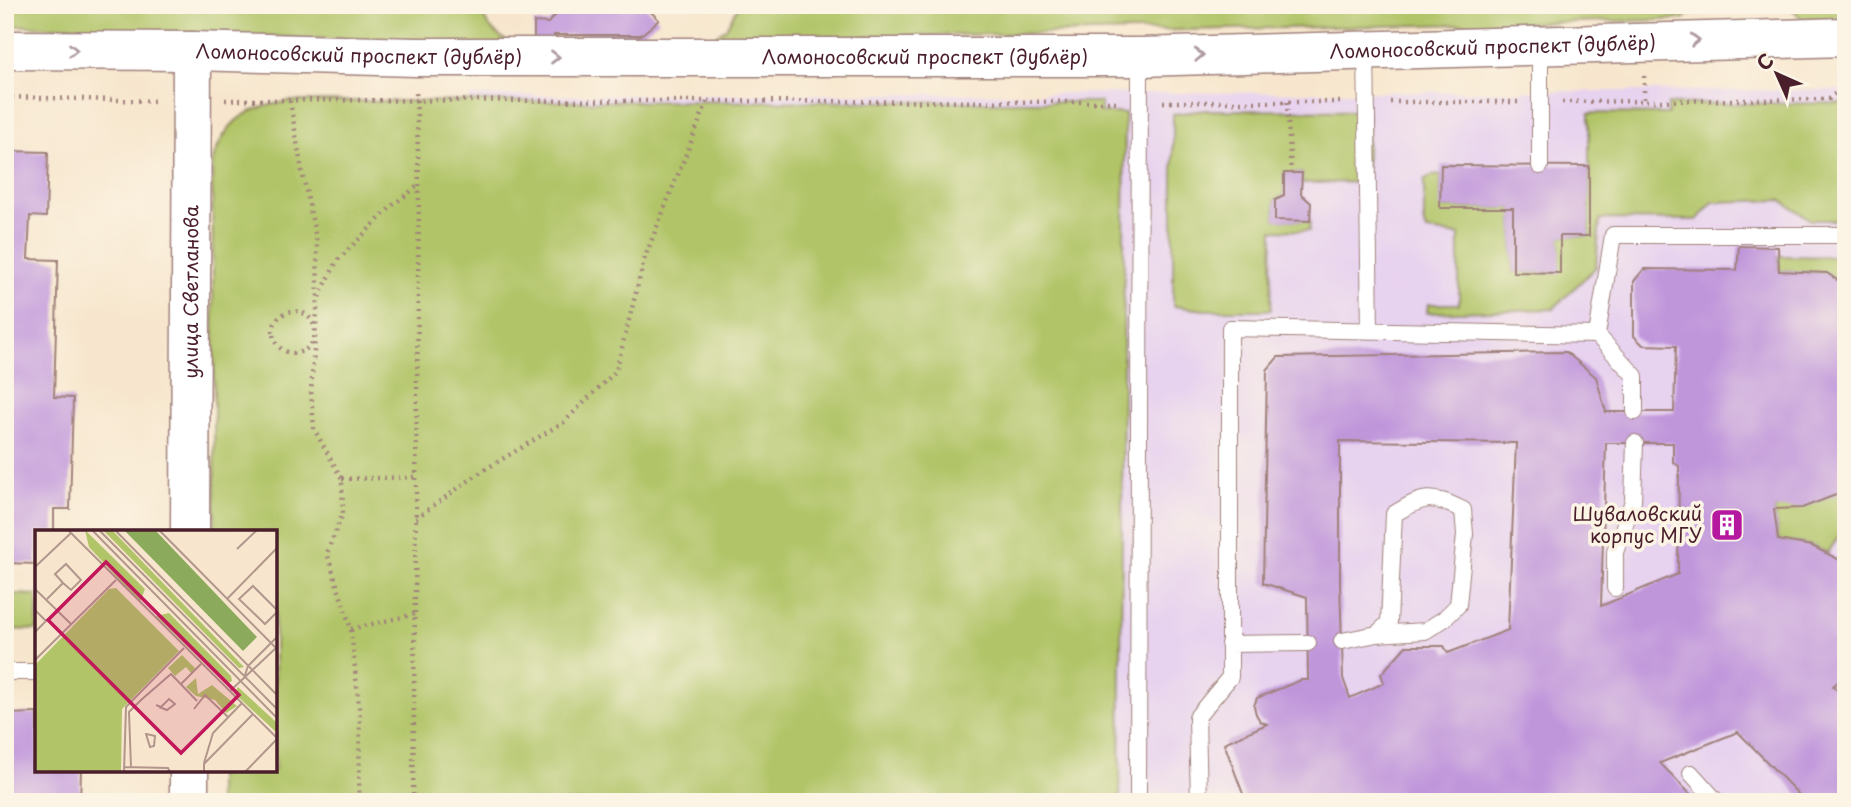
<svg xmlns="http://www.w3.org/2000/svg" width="1851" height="807" viewBox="0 0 1851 807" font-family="'Playpen Sans',sans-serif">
  <rect width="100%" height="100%" fill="#fcf5e5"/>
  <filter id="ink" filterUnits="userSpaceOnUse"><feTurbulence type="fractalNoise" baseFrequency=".0143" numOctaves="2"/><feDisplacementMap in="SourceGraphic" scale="14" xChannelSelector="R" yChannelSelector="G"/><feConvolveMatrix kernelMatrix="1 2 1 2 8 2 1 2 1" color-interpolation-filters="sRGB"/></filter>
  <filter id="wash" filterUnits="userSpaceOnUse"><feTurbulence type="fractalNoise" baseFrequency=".00686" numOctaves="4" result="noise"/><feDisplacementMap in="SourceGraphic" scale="28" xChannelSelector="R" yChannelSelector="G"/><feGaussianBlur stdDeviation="1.57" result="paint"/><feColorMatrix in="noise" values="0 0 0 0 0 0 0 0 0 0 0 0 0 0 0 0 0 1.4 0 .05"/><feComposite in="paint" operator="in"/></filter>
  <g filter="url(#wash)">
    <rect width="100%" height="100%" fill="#f7e6cd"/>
    <path fill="#e7d2ef" d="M1846 90V802H461L470 96Z"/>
    <path fill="#b1c468" stroke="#7e724a" stroke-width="2" d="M5 5H481C483 26 498 36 515 47L5 25Z
      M739 5H1695V9L1683 19 1662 20 711 40 726 28Z
      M1788 5H1846V17L1803 20Z
      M290 101 1101 102V113H1125L1120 802H218V770H275V532H215L212 163C226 118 245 109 290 101Z
      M1846 103V220H1811L1781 200 1713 202 1697 220 1600 219 1596 267 1553 309 1427 313 1428 304H1459V235L1427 231 1424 224V181L1431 176 1441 175V208H1513V272L1559 273 1560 236H1589V113L1668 114V104Z
      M1207 110 1368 111 1366 182 1301 183 1302 173H1284V196L1275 200V219L1310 221 1309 231 1273 230 1271 310H1205L1173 306V114Z
      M1778 256 1846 257V310H1840L1839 282 1827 273 1779 271Z
      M1846 491V524L1828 553 1812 546 1778 540 1774 509Z
      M5 594 37 595V630L5 629Z"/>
    <g id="blocks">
      <path fill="#c096db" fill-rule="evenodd" d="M566 5H644L659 20 641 35H554L553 44 534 45V22L548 23Z
        M5 151 48 152 46 217 30 216 28 259 58 260 54 397 73 398 70 509H54V532H37V564L5 563Z
        M1441 165 1589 166V236H1560V273L1513 272V208H1440Z
        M1284 173H1302L1301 194 1311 203 1310 221 1275 220V200L1284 196Z
        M1739 246 1778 247 1779 271 1827 273 1840 282V310H1846V491L1802 508 1774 509 1778 540 1812 546 1846 563V675L1833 686 1846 699V802H1806L1738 732 1660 763 1698 802H1246L1224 743 1267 724 1260 721 1256 714 1254 706 1257 698 1301 680H1308L1307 597 1263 583 1267 370 1278 357 1566 352 1596 377 1606 412H1674L1676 346 1643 345 1634 336V281L1644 269 1737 270ZM1340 441 1516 443 1508 630 1448 653 1444 646H1406L1381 674 1384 683 1350 698 1343 678 1340 582ZM1606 443H1673V462L1679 466 1678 574 1601 606Z
        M37 713V770H81L80 802H9V796H5V714Z"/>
    </g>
  </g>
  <g filter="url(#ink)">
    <use href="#blocks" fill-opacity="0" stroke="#a0827c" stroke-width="2"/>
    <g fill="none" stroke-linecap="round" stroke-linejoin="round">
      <defs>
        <path id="lane" d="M1540 45V166
          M1366 50 1370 331
          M1635 412V376L1597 335 1613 235H1846
          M1615 588V552L1633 501 1635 443
          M1342 641 1377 634 1389 623 1394 514C1424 496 1431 494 1463 510L1465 534 1458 605 1444 619 1425 631 1377 634
          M1229 644 1308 643
          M5 672H37
          M1691 773 1717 802
          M1138 802 1140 57
          M1199 802 1197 717 1230 677V328L1597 335"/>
        <g id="secondary">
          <path id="s1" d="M5 50 192 51 416 57H1140L1846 37"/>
          <path id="s2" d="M190 532 192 51"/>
          <path d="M189 802V770"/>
        </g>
      </defs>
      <use href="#lane" stroke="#a0827c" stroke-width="18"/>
      <use href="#secondary" stroke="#a0827c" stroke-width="41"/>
      <path stroke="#a0827c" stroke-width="4.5" stroke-dasharray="2 5" stroke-linecap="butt" d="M1644 76V102
        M5 97 157 101
        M225 100 1119 102
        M290 101 302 171 317 243 318 298 311 390 314 429 342 479 343 513 327 553 351 629 360 717 359 802
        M1163 102H1343
        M1287 102 1291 173
        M1390 102H1518
        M1562 102 1829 99 1846 84
        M319 297 337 261 393 205 419 185
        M273 332a21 21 0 1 1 42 0a21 21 0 1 1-42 0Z
        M342 479 416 477
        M416 518 484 470 564 422 616 371 645 257 707 102
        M351 629 415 614
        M413 802 419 185 416 89"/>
      <use href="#lane" stroke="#fff" stroke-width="16"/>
      <use href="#secondary" stroke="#fff" stroke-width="38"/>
    </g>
    <defs><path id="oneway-chevron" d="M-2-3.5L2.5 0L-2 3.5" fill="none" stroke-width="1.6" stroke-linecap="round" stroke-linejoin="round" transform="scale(1.75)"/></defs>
    <g stroke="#ae9aa0">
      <use href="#oneway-chevron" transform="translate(1695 40) rotate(-2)"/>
      <use href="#oneway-chevron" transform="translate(73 50)"/>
      <use href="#oneway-chevron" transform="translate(1199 55) rotate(-2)"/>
      <use href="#oneway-chevron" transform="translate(555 57)"/>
    </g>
  </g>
  <defs>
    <symbol id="building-square" viewBox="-11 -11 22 22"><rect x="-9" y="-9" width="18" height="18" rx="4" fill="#b5179e" stroke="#fcf5e5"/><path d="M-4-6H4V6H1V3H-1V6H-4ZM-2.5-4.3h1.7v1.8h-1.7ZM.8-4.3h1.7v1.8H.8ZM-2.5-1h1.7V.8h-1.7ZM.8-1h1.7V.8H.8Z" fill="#fff"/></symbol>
  </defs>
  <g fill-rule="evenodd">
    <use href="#building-square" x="1708" y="506" width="38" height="38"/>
  </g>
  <g text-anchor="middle" stroke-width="7" stroke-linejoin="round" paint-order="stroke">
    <g font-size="19" fill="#4a1f2b" stroke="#fcf5e5">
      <text dy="7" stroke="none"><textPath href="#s1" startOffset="1488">Ломоносовский проспект (дублёр)</textPath></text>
      <text dy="7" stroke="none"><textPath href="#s1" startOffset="354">Ломоносовский проспект (дублёр)</textPath></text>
      <text dy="7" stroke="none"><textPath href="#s1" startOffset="920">Ломоносовский проспект (дублёр)</textPath></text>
      <text dy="7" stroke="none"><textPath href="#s2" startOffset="240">улица Светланова</textPath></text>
    </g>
    <g font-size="19" fill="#4a1f2b" stroke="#fcf5e5" text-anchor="end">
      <text x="1702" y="521">Шуваловский<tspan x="1702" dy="22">корпус МГУ</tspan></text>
    </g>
  </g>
  <g transform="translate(35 530)">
    <rect width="242" height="242" fill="#f7e6cd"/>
    <path d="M50 0 110 59 105 72 54 17ZM68 0H77L209 137 204 138ZM81 58 144 121 87 179 86 241 0 242V135L74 59ZM134 83 196 146 197 151 191 154 121 86ZM147 125 161 139 156 143 151 137 140 146 133 138ZM161 148 163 164 177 155 202 176 191 183 180 170 161 166 151 157ZM203 157 241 192V202L199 163Z" fill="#b1c468"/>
    <path d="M89 0H120L222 107 208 121Z" fill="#8caa5c"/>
    <path fill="none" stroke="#b2968c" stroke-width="2" d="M33 0 242 208M57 0 242 188M64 0 242 179M80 0 242 165M124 0 242 119M202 19 222 0M0 37 36 3M0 59 36 94M12 69 28 53 20 44 31 34 46 50 36 60 28 53M192 69 242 18M0 80 11 91 0 102M242 80 218 56 204 69 230 94 242 82M0 130 81 50M210 145 213 136 242 107M146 154 166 134M195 161 242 117M121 175 126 177 134 169 140 174 132 180 124 177M159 179 170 165 193 187M110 204H111L116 205 120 206 119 216 115 217 111 204M169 233 178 203 207 173M89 237 133 238 135 242M96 237 94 182 106 170 136 144 162 171M89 242 91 177 149 118M169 242V234L218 184M210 242 242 209"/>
    <path fill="#c2185b" fill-opacity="0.15" stroke="#c2185b" stroke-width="3.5" d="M71 32 204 165 146 223 13 90Z"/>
    <rect width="242" height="242" fill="none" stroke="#4a1f2b" stroke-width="3.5"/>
  </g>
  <rect width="1851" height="807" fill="none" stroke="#fcf5e5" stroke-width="28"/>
  <g transform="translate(1777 74) rotate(315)" stroke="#fcf5e5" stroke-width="5" paint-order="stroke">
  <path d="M0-5L12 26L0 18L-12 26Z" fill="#4a1f2b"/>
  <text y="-10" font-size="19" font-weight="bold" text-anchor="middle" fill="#4a1f2b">С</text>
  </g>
</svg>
